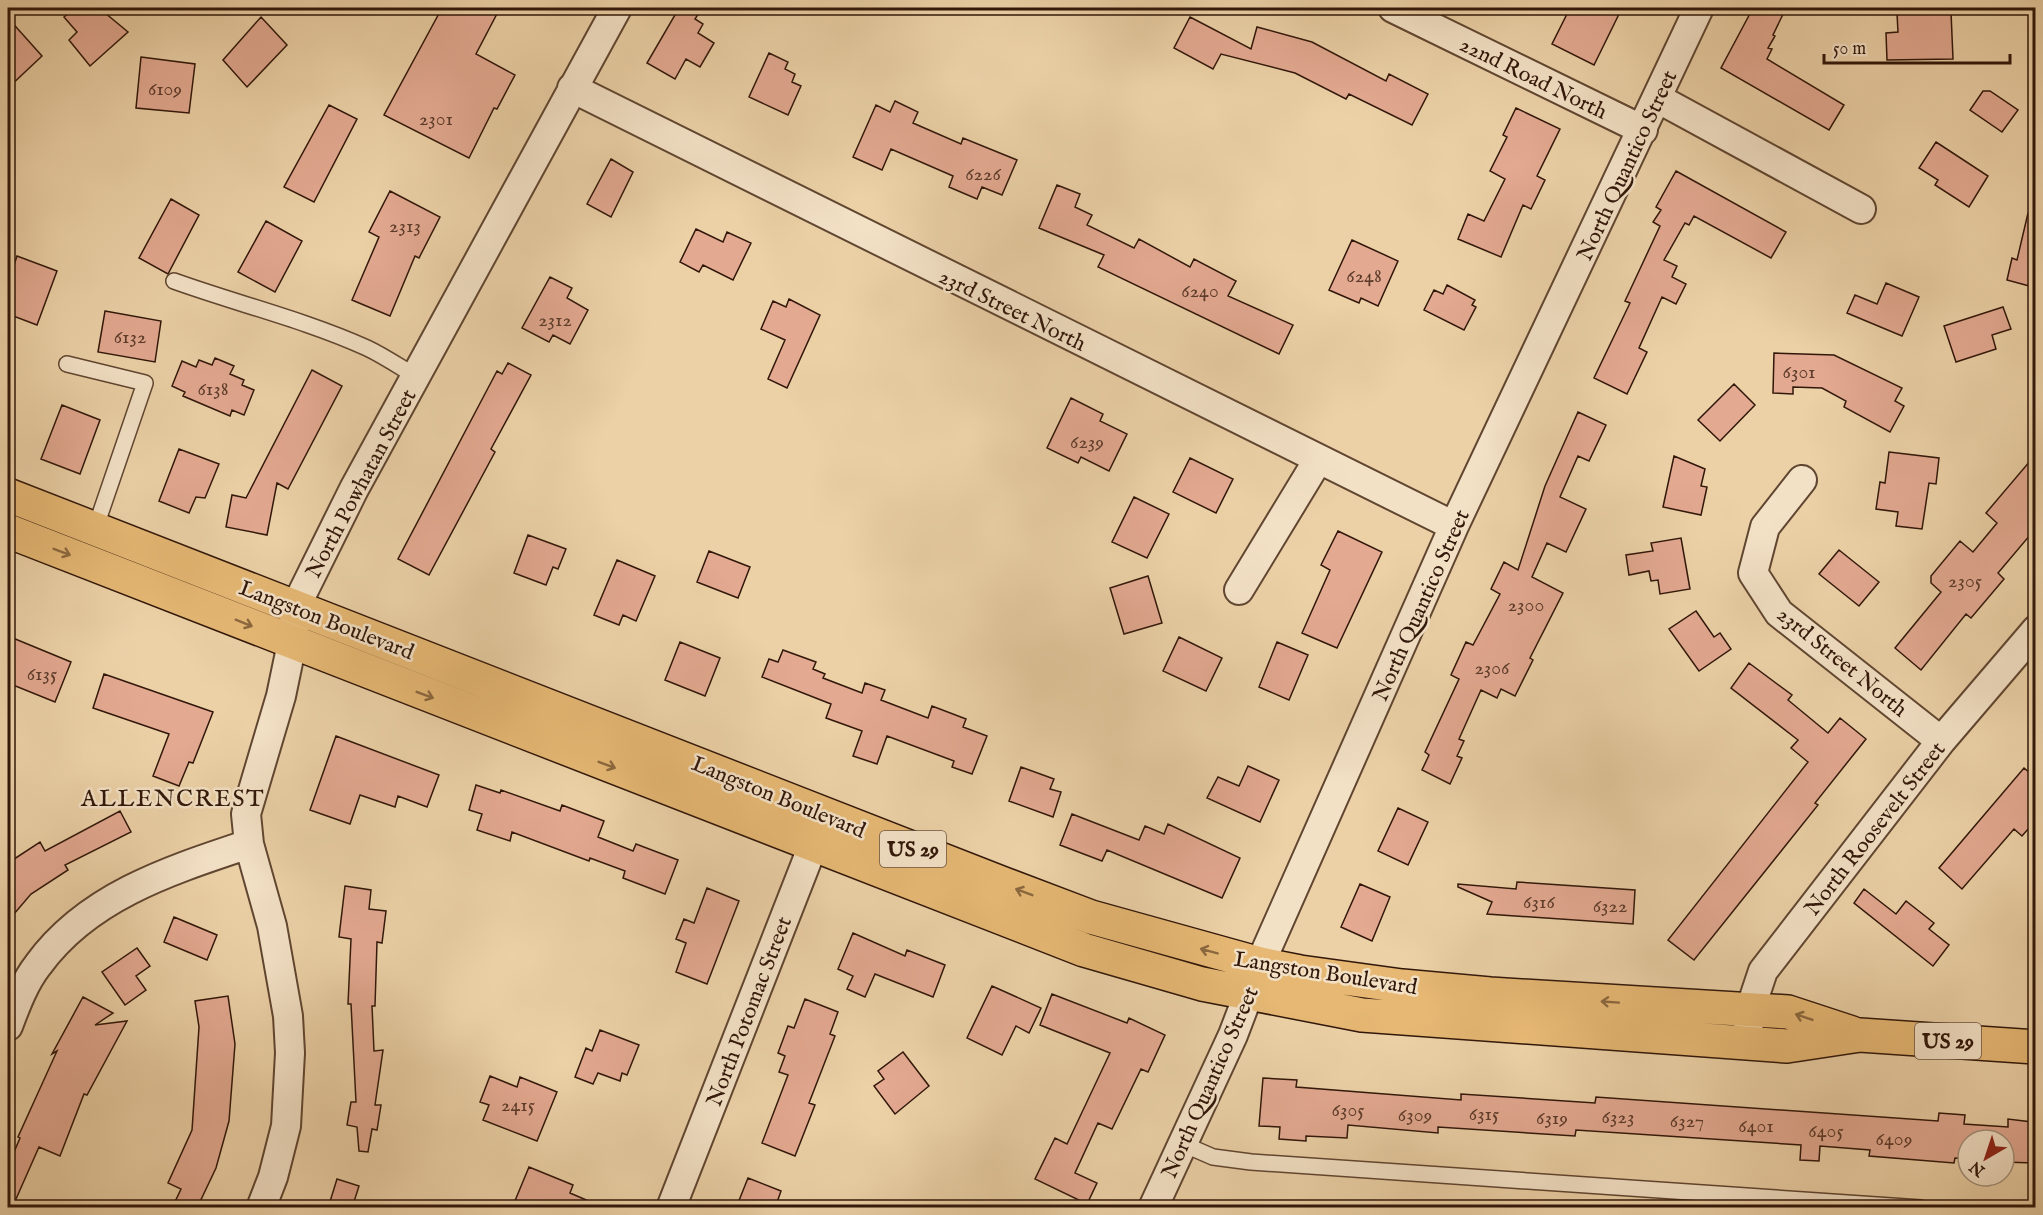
<svg xmlns="http://www.w3.org/2000/svg" width="2043" height="1215" viewBox="0 0 2043 1215" font-family="'IM FELL English',serif">
  <rect width="100%" height="100%" fill="#ecd1a7"/>
  <filter id="stains"><feTurbulence type="fractalNoise" baseFrequency=".00333" numOctaves="4"/><feColorMatrix values="0 0 0 0 .2 0 0 0 0 .09 0 0 0 0 .02 0 0 0 .5 -.17"/></filter>
  <radialGradient id="worn" r=".72"><stop offset=".6" stop-color="#630" stop-opacity="0"/><stop offset="1" stop-color="#630" stop-opacity=".3"/></radialGradient>
  <path fill="#e3a991" stroke="#31170a" stroke-width="1.5" d="M75 8H99L128 32 90 66 69 40 77 32 64 17Z
    M442 8H500L476 54 515 75 497 109 494 108 469 158 384 115Z
    M679 8H702L695 19 703 24 698 33 714 43 700 67 686 59 675 79 647 63Z
    M1570 8H1622L1594 65 1552 44Z
    M1753 8H1786L1773 35 1775 36 1768 48 1772 49 1767 59 1844 105 1829 130 1721 68Z
    M1951 12 1953 59 1887 60 1886 33 1898 32 1897 13Z
    M261 17 287 45 247 87 223 60Z
    M1190 17 1251 49 1257 27 1312 42 1386 81 1389 74 1428 94 1412 125 1349 94 1346 99 1295 73 1221 54 1213 69 1174 48Z
    M8 18 42 56 8 88Z
    M769 53 788 62 785 69 795 74 792 82 801 86 788 115 749 97Z
    M141 57 195 64 189 113 136 108Z
    M1983 91H1990L2018 110 2002 132 1970 110Z
    M895 101 918 112 913 123 961 144 963 138 1017 160 1002 195 982 187 977 199 949 187 953 176 891 149 882 170 853 157 876 105 890 112Z
    M329 105 357 119 314 202 284 187Z
    M1516 108 1560 129 1537 176 1545 180 1531 209 1523 205 1501 257 1458 239 1468 214 1484 221 1505 179 1490 171 1507 137 1503 135Z
    M1936 142 1988 176 1969 207 1935 185 1938 180 1919 168Z
    M611 159 633 172 611 217 587 204Z
    M1676 171 1786 232 1771 258 1694 216 1689 225 1685 223 1664 260 1677 266 1672 277 1686 284 1676 304 1662 297 1639 348 1647 352 1627 394 1594 378 1630 303 1625 301 1660 226 1653 222 1661 210 1656 207Z
    M1057 185 1080 194 1075 207 1092 215 1087 225 1134 248 1139 239 1190 267 1194 259 1236 281 1228 296 1293 325 1279 354 1098 267 1104 255 1039 228Z
    M390 191 440 217 419 258 415 256 390 316 352 300 379 237 369 232Z
    M171 199 199 215 168 274 139 258Z
    M2028 213 2036 214V275L2033 287 2007 280 2012 258 2017 260Z
    M266 221 302 241 275 292 238 272Z
    M696 229 723 242 727 232 751 243 733 280 703 265 699 272 680 262Z
    M1352 240 1398 261 1378 306 1361 298 1359 303 1329 290Z
    M17 256 57 271 37 325 8 314V283Z
    M550 277 572 288 567 298 588 310 570 344 553 335 549 342 522 328Z
    M1886 283 1919 297 1902 336 1847 313 1855 295 1877 304Z
    M1447 285 1475 300 1472 305 1476 307 1464 330 1424 310 1434 290 1443 294Z
    M789 299 820 315 787 388 768 379 785 340 761 329 773 301 786 307Z
    M2003 307 2011 329 1992 335 1996 349 1956 362 1944 326Z
    M105 311 161 321 155 362 98 352Z
    M1774 353 1834 355 1902 388 1895 401 1904 406 1890 432 1844 407 1846 401 1822 388 1793 387V394L1773 393Z
    M215 358 234 366 230 374 244 380 242 385 254 390 244 415 232 410 230 416 183 396 185 392 172 386 182 361 196 367 199 360 212 365Z
    M508 363 531 375 491 449 495 452 429 575 398 559 497 371 502 374Z
    M312 370 342 386 288 489 277 483 267 535 226 527 232 495 246 498Z
    M1734 384 1755 405 1720 441 1698 420Z
    M1071 398 1103 414 1100 421 1127 434 1109 471 1081 457 1078 463 1047 448Z
    M62 405 100 420 80 474 41 459Z
    M1578 412 1606 425 1589 461 1578 456 1560 497 1586 509 1566 552 1547 543 1532 577 1563 593 1530 658 1533 660 1515 696 1501 689 1497 698 1481 690 1459 739 1464 741 1457 756 1462 758 1450 784 1422 770 1429 755 1425 752 1459 679 1451 675 1466 642 1473 645 1500 594 1491 589 1504 562 1518 570 1545 486Z
    M179 449 219 464 205 498 196 497 189 513 159 501Z
    M1889 452 1939 458 1936 484 1929 483 1922 529 1896 526 1898 512 1876 509 1880 482 1885 483Z
    M2036 454V528L1998 573 2004 579 1971 618 1966 614 1921 670 1895 648 1941 592 1931 583V576L1960 541 1973 552 1997 523 1986 513Z
    M1674 456 1705 469 1701 486 1707 487 1701 515 1663 507Z
    M1190 458 1233 479 1216 513 1173 492Z
    M1134 497 1169 514 1147 558 1112 542Z
    M1338 531 1382 552 1337 648 1302 633 1330 570 1321 565Z
    M528 535 566 549 558 569 553 567 546 585 514 573Z
    M1681 538 1690 589 1660 594 1658 580 1651 581 1649 571 1629 575 1626 555 1653 551 1651 543Z
    M1839 550 1879 582 1859 606 1819 574Z
    M709 551 750 567 738 598 697 582Z
    M617 560 655 576 636 621 623 615 619 625 594 615Z
    M1148 576 1162 623 1124 634 1110 588Z
    M1696 611 1714 637 1720 633 1731 649 1699 671 1669 629Z
    M8 636 71 662 55 702 8 683Z
    M1179 637 1222 658 1206 691 1163 671Z
    M680 642 720 658 705 696 665 680Z
    M1277 642 1308 655 1289 700 1259 687Z
    M783 650 816 662 813 669 825 674 823 678 862 693 865 683 885 690 881 700 928 718 932 706 966 719 963 727 987 736 972 774 952 767 954 761 887 736 877 764 853 756 862 731 826 718 831 704 762 677 769 659 778 662Z
    M1749 663 1792 695 1788 700 1828 733 1840 718 1866 739 1815 803 1818 805 1694 960 1668 940 1808 762 1791 748 1798 740 1731 688Z
    M104 674 213 712 193 763 189 762 179 786 153 776 169 734 93 708Z
    M336 736 439 775 427 807 398 796 395 807 360 795 350 824 310 810Z
    M1248 766 1279 780 1260 822 1207 798 1218 777 1239 786Z
    M1021 767 1054 779 1050 789 1061 792 1053 817 1009 801Z
    M2024 768 2036 778V820L2022 836 2014 829 1962 889 1939 868Z
    M476 785 500 793 501 790 560 811 562 805 604 821 598 837 633 851 636 844 678 860 665 894 623 878 625 871 590 858 589 861 512 832 510 841 477 830 482 814 469 810Z
    M1398 808 1428 822 1408 865 1378 851Z
    M120 811 131 832 65 865 68 870 31 894 8 921V863L40 842 45 851Z
    M1072 814 1139 840 1145 826 1164 834 1168 824 1240 858 1222 898 1107 850 1102 861 1060 845Z
    M1517 882 1635 890 1633 924 1487 914 1492 902 1458 887V884L1516 889Z
    M1360 884 1390 897 1372 941 1341 927Z
    M345 886 371 890 369 909 386 911 382 943 377 942 375 1006H372L374 1051 383 1050 375 1105H381L377 1130 372 1129 368 1152 359 1151 357 1127 347 1125 351 1102H356L351 1004H348L351 939 339 937Z
    M707 888 739 901 707 984 676 972 686 943 676 939 684 919 694 923Z
    M1864 889 1896 914 1906 901 1934 923 1929 929 1949 945 1933 966 1854 903Z
    M174 917 217 935 207 960 164 942Z
    M853 933 905 956 907 950 945 965 933 997 875 974 865 997 847 989 853 976 838 969Z
    M137 948 150 966 136 976 146 990 125 1005 102 972Z
    M992 986 1041 1008 1029 1033 1016 1026 1002 1055 967 1038Z
    M1052 994 1127 1023 1129 1018 1165 1035 1148 1072 1141 1069 1112 1129 1098 1123 1075 1173 1097 1183 1087 1204 1035 1179 1055 1138 1067 1144 1110 1053 1040 1025Z
    M228 996 235 1044 229 1121 216 1168 197 1208H172L181 1189 168 1183 192 1130 199 1027 195 1001Z
    M83 997 113 1013 95 1025 127 1021 87 1095 84 1094 60 1156 39 1147 12 1208H8V1166L20 1138 18 1137 57 1051 52 1054Z
    M805 999 838 1012 830 1034 835 1036 809 1103 815 1105 795 1156 762 1143 788 1075 779 1072 785 1056 778 1053 788 1026 794 1028Z
    M600 1030 639 1045 627 1075 622 1073 620 1081 598 1073 593 1084 575 1077 586 1048 592 1051Z
    M903 1052 929 1086 895 1114 874 1086 884 1079 878 1071Z
    M490 1076 517 1087 520 1077 557 1092 537 1141 483 1120 489 1105 480 1102Z
    M1263 1078 1297 1080 1296 1087 1461 1100V1094L1595 1103 1596 1097 1938 1121 1939 1113 1965 1115 1964 1124 2008 1127V1119L2032 1122 2031 1128H2036V1163L2004 1162V1140H1968V1159L1955 1158 1954 1163 1869 1156 1870 1150 1820 1146 1819 1161 1800 1160 1801 1145 1576 1130 1575 1136 1438 1127V1133L1348 1125 1347 1138 1306 1136V1141L1279 1139 1280 1127 1259 1126Z
    M529 1167 573 1185 570 1193 605 1208H512Z
    M748 1178 781 1191 775 1208H736Z
    M337 1179 359 1186 352 1208H328Z"/>
  <g fill="none" stroke-linecap="round" stroke-linejoin="round">
    <defs>
      <path id="lane" d="M174 281C238 304 305 320 367 348 384 356 400 367 415 376
        M67 364 145 383 95 529
        M1183 1144 1213 1157 1251 1162 1921 1208"/>
      <path id="street" d="M1393 8 1643 130
        M572 88 1454 526
        M1657 98 1861 209
        M1802 480 1765 527 1753 573 1779 613 1941 741
        M1239 590 1318 460
        M8 1026C16 1005 24 983 38 965 88 896 171 870 249 844
        M1748 1031 1750 1010 1763 971 1941 741 2036 630
        M261 1208 273 1177 286 1126 290 1053 288 1016 272 926 249 844 246 814 281 696 292 643 296 606 354 489 617 8
        M671 1208 821 825
        M1153 1208 1233 1035 1260 964 1454 526 1699 8"/>
      <path id="primary" d="M8 495 1004 884 1091 917 1260 964 1300 972 1402 986 1490 994 1788 1012 1852 1033
        M8 531 1084 950 1202 984 1362 1015 1787 1046 1860 1035 2036 1047"/>
    </defs>
    <use href="#lane" stroke="#604631" stroke-width="18"/>
    <use href="#street" stroke="#604631" stroke-width="32"/>
    <use href="#primary" stroke="#31170a" stroke-width="36"/>
    <use href="#lane" stroke="#f3e1c6" stroke-width="15"/>
    <use href="#street" stroke="#f3e1c6" stroke-width="28"/>
    <use href="#primary" stroke="#e6b874" stroke-width="33"/>
  </g>
  <defs><path id="oneway-shaft" d="M-6 0H5M1.5-3L5.5 0L1.5 3" fill="none" stroke-width="1.6" stroke-linecap="round" stroke-linejoin="round" transform="scale(1.5)"/></defs>
  <g stroke="#8c683f">
    <use href="#oneway-shaft" transform="translate(62 552) rotate(21)"/>
    <use href="#oneway-shaft" transform="translate(244 623) rotate(22)"/>
    <use href="#oneway-shaft" transform="translate(425 695) rotate(21)"/>
    <use href="#oneway-shaft" transform="translate(607 765) rotate(21)"/>
    <use href="#oneway-shaft" transform="translate(1024 892) rotate(-159)"/>
    <use href="#oneway-shaft" transform="translate(1209 951) rotate(-165)"/>
    <use href="#oneway-shaft" transform="translate(1610 1002) rotate(-176)"/>
    <use href="#oneway-shaft" transform="translate(1804 1017) rotate(-161)"/>
  </g>
  <g text-anchor="middle" stroke-width="5" stroke-linejoin="round" paint-order="stroke">
    <g font-size="20" fill="#5e3c2c">
      <text x="165" y="95">6109</text>
      <text x="436" y="125">2301</text>
      <text x="983" y="180">6226</text>
      <text x="405" y="232">2313</text>
      <text x="1364" y="282">6248</text>
      <text x="1200" y="297">6240</text>
      <text x="555" y="326">2312</text>
      <text x="130" y="343">6132</text>
      <text x="1799" y="378">6301</text>
      <text x="213" y="395">6138</text>
      <text x="1087" y="448">6239</text>
      <text x="1965" y="587">2305</text>
      <text x="1526" y="611">2300</text>
      <text x="1492" y="674">2306</text>
      <text x="42" y="680">6135</text>
      <text x="1539" y="908">6316</text>
      <text x="1610" y="912">6322</text>
      <text x="518" y="1111">2415</text>
      <text x="1348" y="1116">6305</text>
      <text x="1484" y="1120">6315</text>
      <text x="1415" y="1121">6309</text>
      <text x="1618" y="1123">6323</text>
      <text x="1552" y="1124">6319</text>
      <text x="1687" y="1127">6327</text>
      <text x="1756" y="1132">6401</text>
      <text x="1826" y="1137">6405</text>
      <text x="1894" y="1145">6409</text>
    </g>
    <g fill="#f3e1c6" stroke="#6b5442" stroke-width="1.5">
      <rect x="880" y="831" width="66" height="36" rx="4.5"/>
      <rect x="1915" y="1023" width="66" height="36" rx="4.5"/>
    </g>
    <g font-size="21" font-weight="bold" fill="#31170a">
      <text x="913" y="856">US 29</text>
      <text x="1948" y="1048">US 29</text>
    </g>
    <g font-size="22" fill="#31170a" stroke="#f3e1c6">
      <text transform="translate(1534 77) rotate(26)" y="8">22nd Road North</text>
      <text transform="translate(1626 165) rotate(-65)" y="8">North Quantico Street</text>
      <text transform="translate(1013 309) rotate(26)" y="8">23rd Street North</text>
      <text transform="translate(360 483) rotate(-62)" y="8">North Powhatan Street</text>
      <text transform="translate(1420 605) rotate(-66)" y="8">North Quantico Street</text>
      <text transform="translate(327 619) rotate(21)" y="8">Langston Boulevard</text>
      <text transform="translate(1843 661) rotate(39)" y="8">23rd Street North</text>
      <text transform="translate(779 796) rotate(22)" y="8">Langston Boulevard</text>
      <text transform="translate(1874 828) rotate(-52)" y="8">North Roosevelt Street</text>
      <text transform="translate(1326 972) rotate(9)" y="8">Langston Boulevard</text>
      <text transform="translate(748 1011) rotate(-69)" y="8">North Potomac Street</text>
      <text transform="translate(1209 1082) rotate(-66)" y="8">North Quantico Street</text>
    </g>
    <g font-size="24" letter-spacing="1.5" fill="#31170a" stroke="#f3e1c6">
      <text x="173" y="806">ALLENCREST</text>
    </g>
  </g>
  <rect width="2043" height="1215" fill="none" stroke="#ecd1a7" stroke-width="30"/>
  <rect x="9" y="9" width="2025" height="1197" fill="none" stroke="#31170a" stroke-width="3"/>
  <rect x="15" y="15" width="2013" height="1185" fill="none" stroke="#31170a" stroke-width="1.5"/>
  <g transform="translate(1986 1158) rotate(219)"><circle r="28" fill="#f3e1c6" stroke="#a5907b" stroke-width="1.5"/>
  <path d="M0-4.5L10 22L0 15L-10 22Z" fill="#8f2418"/>
  <text y="-9" font-size="16" font-weight="bold" text-anchor="middle" fill="#31170a">N</text>
  </g>
  <path d="M1824 54v9h186v-9" fill="none" stroke="#31170a" stroke-width="3"/>
  <text x="1833" y="54" font-size="18" fill="#31170a" stroke="#f3e1c6" stroke-width="4.5" paint-order="stroke">50 m</text>
  <rect width="100%" height="100%" filter="url(#stains)"/>
  <rect width="100%" height="100%" fill="url(#worn)"/>
</svg>
